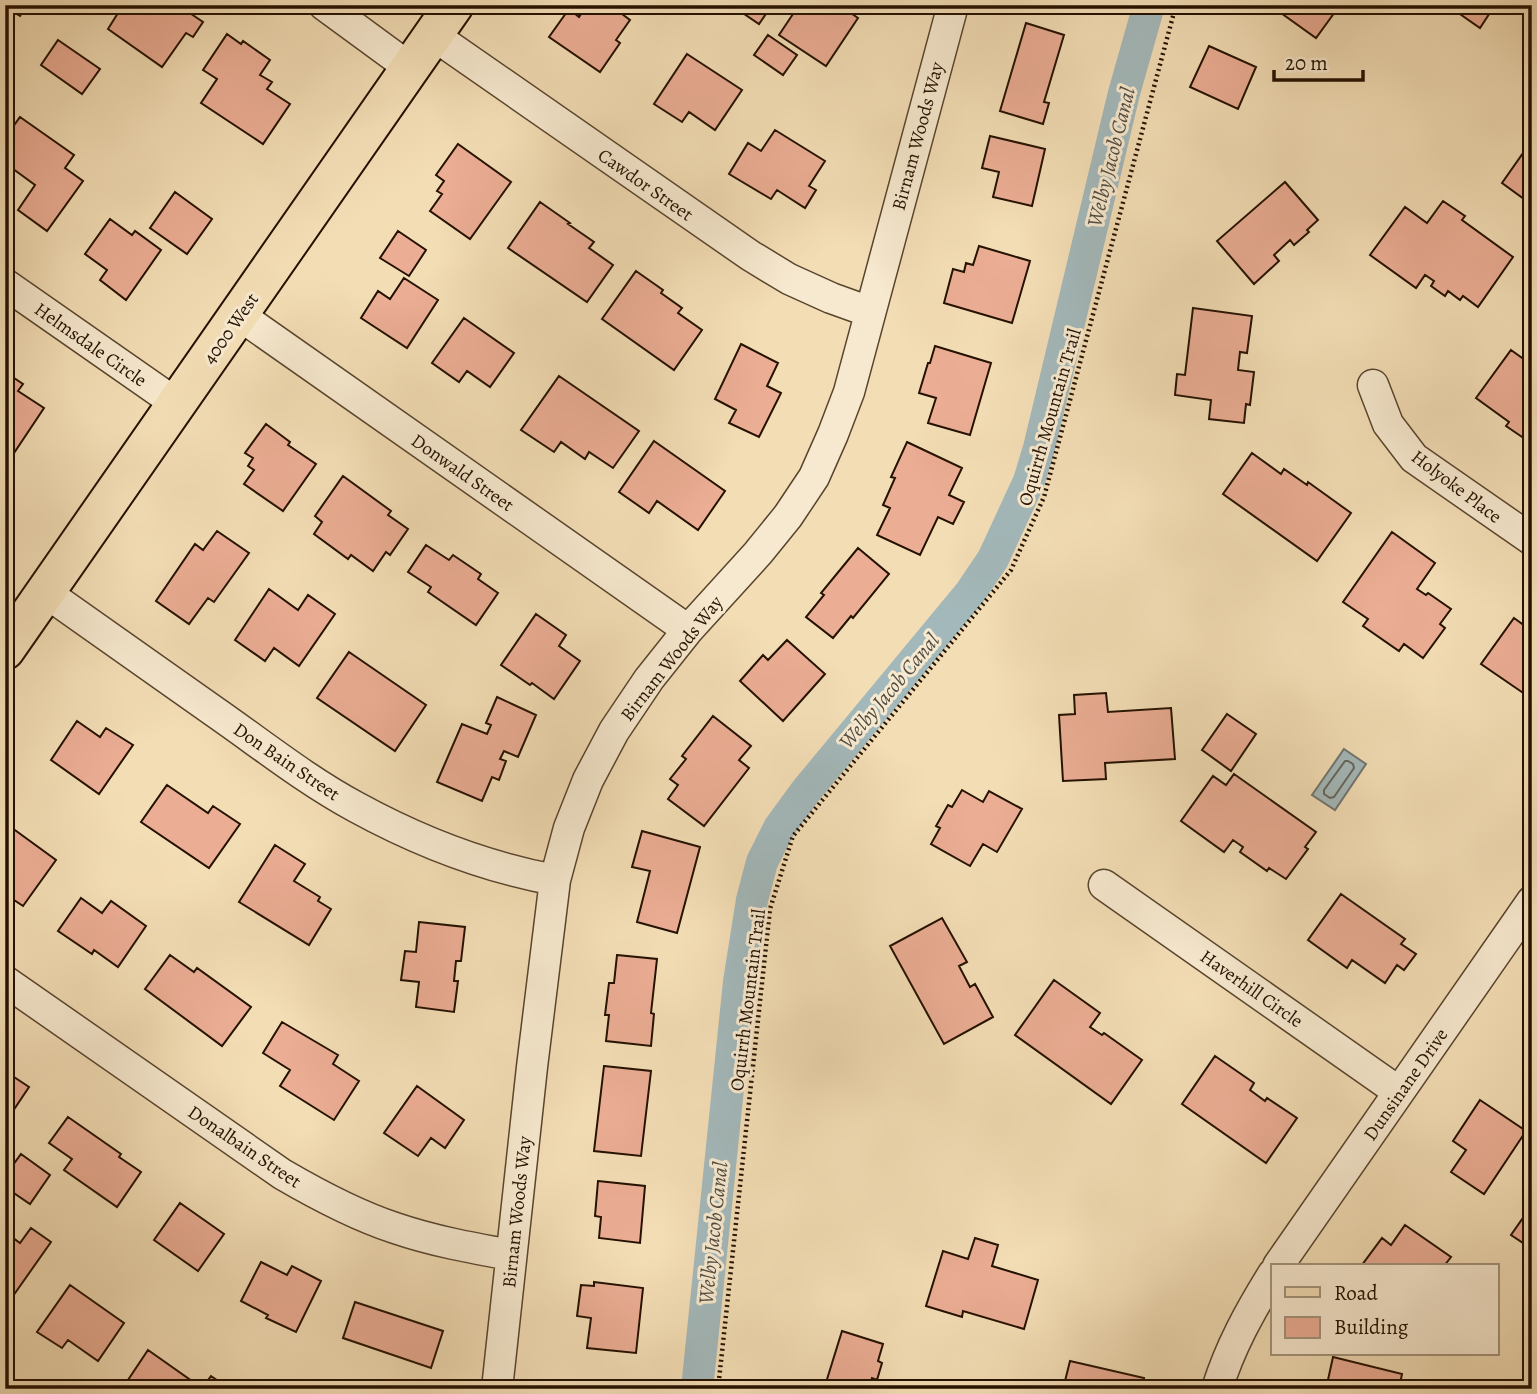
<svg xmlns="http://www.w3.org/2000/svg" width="1537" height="1394" viewBox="0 0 1537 1394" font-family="Alegreya,serif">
  <rect width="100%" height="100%" fill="#f3ddb5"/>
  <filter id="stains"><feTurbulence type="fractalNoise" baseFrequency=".00286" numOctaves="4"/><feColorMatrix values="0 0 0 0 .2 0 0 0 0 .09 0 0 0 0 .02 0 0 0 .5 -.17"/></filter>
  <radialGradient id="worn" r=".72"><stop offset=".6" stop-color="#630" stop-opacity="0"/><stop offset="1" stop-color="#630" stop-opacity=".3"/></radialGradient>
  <path fill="#a3b8ba" stroke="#707570" stroke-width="2" d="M1344 749 1366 764 1335 810 1312 795Z"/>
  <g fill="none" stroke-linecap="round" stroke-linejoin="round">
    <path stroke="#64645d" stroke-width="2" d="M1345 761H1348L1353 764 1354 768 1334 797 1330 798 1324 794V790Z"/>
    <path stroke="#a3b8ba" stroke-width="32" d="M697 1389 739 982 752 900 762 862 779 828 806 791 970 593 993 559 1029 481 1039 448 1124 93 1149 5"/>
  </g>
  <path fill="#ebad94" stroke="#241100" stroke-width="2" d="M5 5H27L20 16 5 7Z
    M123 5H178L203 22 193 37 186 33 162 67 108 29Z
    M587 5H610L630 20 616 40 620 43 600 72 549 37 569 9 579 17Z
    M731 5H772L759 24Z
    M799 5H839L858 18 826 66 779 35Z
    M1287 5H1340L1316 38 1281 13Z
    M1447 5H1495L1480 28Z
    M1026 23 1064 35 1044 102 1049 103 1043 124 1000 111Z
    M227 34 241 44 243 41 270 60 260 75 272 82 267 89 290 104 263 144 201 103 217 79 203 70Z
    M768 35 797 55 783 75 754 55Z
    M58 40 100 69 82 94 41 65Z
    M1209 46 1256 67 1238 109 1190 87Z
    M687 54 742 90 715 130 689 112 682 122 654 104Z
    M20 117 74 155 65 168 83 181 47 231 18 210 35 185 5 163V138Z
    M775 130 825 161 809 186 816 190 805 208 777 190 771 199 729 174 748 143 761 151Z
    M990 136 1045 149 1032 206 993 197 999 172 982 168Z
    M458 144 511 182 470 239 430 211 442 194 437 191 444 181 436 175Z
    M1528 146 1532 149V205L1502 183Z
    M1285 182 1318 220 1307 230 1309 232 1294 245 1290 240 1274 255 1279 261 1254 284 1217 241Z
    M175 192 212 219 187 254 150 228Z
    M1443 201 1465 216 1462 220 1513 257 1478 307 1463 296 1460 300 1448 291 1445 296 1431 286 1434 281 1425 275 1416 288 1370 255 1405 207 1427 223Z
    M540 202 570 223 568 224 594 242 589 248 613 265 587 302 508 248Z
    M110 219 132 235 135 231 161 250 126 300 100 280 107 270 85 254Z
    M398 231 426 250 409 276 380 258Z
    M979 246 1030 261 1012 323 944 303 953 269 964 272 966 263 973 265Z
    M636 271 663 290 661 293 682 308 678 313 702 330 674 370 602 319Z
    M404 278 438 300 407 348 361 318 378 291 390 299Z
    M1193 308 1252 316 1247 353 1240 352 1238 370 1254 372 1250 405 1246 404 1244 423 1209 419 1211 400 1175 395 1177 374 1185 375Z
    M464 318 514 353 490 387 467 371 459 382 432 363Z
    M741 344 778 363 767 386 781 393 759 437 729 423 736 410 715 399Z
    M935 346 991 363 970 435 928 423 936 398 919 393 928 363H930Z
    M1511 350 1532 365 1531 443 1506 426 1509 422 1476 398Z
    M5 372 23 384 18 391 44 408 12 456 5 451Z
    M559 376 639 431 613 468 589 452 585 459 561 442 554 452 521 430Z
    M266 424 290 442 288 445 316 464 283 511 244 484 254 470 248 466 253 458 245 453Z
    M654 441 725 491 698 530 657 501 649 513 619 492Z
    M907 442 962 468 949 495 964 502 953 524 938 517 920 555 877 535 890 508 883 505 895 478 891 477Z
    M1252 453 1281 474 1284 469 1307 485 1308 482 1351 513 1317 561 1223 494Z
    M343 476 391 511 388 515 408 529 390 555 386 552 373 571 351 555 348 559 314 534 322 522 315 516Z
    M217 531 249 553 214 602 208 598 189 624 156 601 195 544 203 550Z
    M1392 532 1435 563 1417 589 1426 595 1428 593 1451 609 1440 624 1445 628 1423 658 1404 644 1399 651 1363 626 1368 619 1343 602Z
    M426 545 449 560 453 555 481 574 478 579 498 593 476 625 428 592 431 587 408 572Z
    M858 548 889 574 853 618 851 616 833 638 806 617 824 595 821 593Z
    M269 589 298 610 308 595 335 614 299 666 274 648 265 661 235 640Z
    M536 614 566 635 559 646 580 661 554 699 532 683 530 685 501 665Z
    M1514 618 1532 631V699L1481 664Z
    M787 640 825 674 783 721 740 681 763 655 768 660Z
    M349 652 426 705 395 751 317 698Z
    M1106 693 1108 712 1171 708 1175 759 1105 763 1106 779 1063 781 1059 715 1075 714 1074 695Z
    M497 697 536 715 518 757 504 751 500 759 506 761 499 780 492 777 482 801 437 782 462 724 487 734 491 725 486 723Z
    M1227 714 1256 734 1231 771 1202 750Z
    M713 716 751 746 739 760 749 768 704 826 668 799 678 785 670 779 686 759 682 756Z
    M77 721 100 737 106 728 133 745 99 794 51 760Z
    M1234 774 1316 832 1305 847 1308 849 1286 879 1269 868 1267 871 1240 852 1243 847 1233 840 1224 852 1181 821 1213 776 1226 785Z
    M167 785 208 813 213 806 240 824 209 868 141 822Z
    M962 790 983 802 989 791 1022 809 997 852 983 844 970 866 931 844 940 828 936 826 948 805 952 807Z
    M8 825 56 860 23 906 5 894V876L7 873 5 872V829Z
    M642 831 700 847 677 933 637 922 650 871 632 867Z
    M275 845 305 864 294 881 320 897 318 901 331 909 309 945 239 902Z
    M1341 894 1405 939 1401 944 1416 954 1404 970 1397 965 1385 983 1352 960 1347 968 1308 940Z
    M81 898 102 913 111 901 146 926 118 967 94 950 92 954 58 931Z
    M942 918 967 962 959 966 970 987 975 984 993 1017 944 1044 890 946Z
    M419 922 465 927 461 961H456L454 981H458L454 1012 416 1007 419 982 401 980 405 951 416 952Z
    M170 955 194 972 197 968 251 1007 222 1046 145 989Z
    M617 955 657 959 651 1013 654 1014 651 1046 606 1041 609 1015H605L609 983H614Z
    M1054 980 1100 1013 1090 1027 1102 1035 1104 1033 1142 1060 1111 1104 1015 1035Z
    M282 1022 338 1055 333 1064 359 1081 334 1120 280 1086 290 1070 263 1053Z
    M1215 1056 1254 1083 1250 1090 1265 1101 1267 1098 1297 1118 1266 1163 1182 1104Z
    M604 1066 651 1071 641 1156 594 1151Z
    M5 1071 29 1087 5 1123Z
    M417 1086 464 1120 445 1148 431 1138 418 1156 384 1133Z
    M1480 1100 1526 1131 1484 1194 1451 1172 1466 1150 1453 1141Z
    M68 1117 121 1154 119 1157 141 1172 117 1207 64 1170 72 1159 49 1143Z
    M21 1154 50 1175 30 1204 5 1187V1176Z
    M598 1181 645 1186 640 1243 599 1238 601 1217 595 1216Z
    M180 1203 224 1234 198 1271 154 1240Z
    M1532 1205V1249L1511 1235Z
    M1405 1225 1451 1257 1444 1266H1364L1362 1265 1382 1238 1391 1245Z
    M31 1228 51 1242 6 1306 5 1232 20 1243Z
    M975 1238 998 1245 992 1266 1038 1280 1024 1329 963 1311 962 1317 926 1306 943 1251 968 1259Z
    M261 1262 287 1275 292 1266 321 1281 296 1332 266 1318 268 1315 241 1301Z
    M594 1282 643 1288 636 1353 587 1348 591 1318 577 1316 581 1285 594 1286Z
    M70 1285 124 1323 98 1361 68 1340 62 1348 37 1332Z
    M355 1302 443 1331 431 1368 343 1338Z
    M842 1331 883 1344 878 1361 882 1363 877 1380 872 1378 869 1389H824Z
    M148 1350 202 1388 211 1376 230 1389H122Z
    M1333 1357 1402 1374 1399 1389H1326Z
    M1070 1361 1144 1378 1142 1389H1063Z"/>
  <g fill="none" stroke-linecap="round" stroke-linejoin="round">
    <defs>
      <path id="minor" d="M324 5 410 68
        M433 35 751 256 789 279 831 298 870 312
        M5 284 177 404
        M239 315 688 630
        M1373 385 1388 424 1414 458 1532 540
        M45 592C102 632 158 672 215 712 261 744 306 780 356 807 418 841 485 867 555 880
        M1104 885 1399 1092
        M5 981 282 1174C318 1195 355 1215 395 1228 433 1241 472 1248 511 1255
        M1278 1266 1532 901
        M497 1389 532 1067 555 880 569 828 588 780 614 731 649 679 688 630 758 553 788 516 814 477 833 434 849 392 953 5
        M1217 1389C1230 1347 1250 1311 1273 1274"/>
      <path id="major" d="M5 650 454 5"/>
    </defs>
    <use href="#minor" stroke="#58442d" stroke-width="33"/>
    <use href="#major" stroke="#241100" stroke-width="42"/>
    <path stroke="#241100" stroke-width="4.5" stroke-dasharray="2 3.5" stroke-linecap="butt" d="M718 1389 770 909 793 836 1011 570 1044 497 1176 5"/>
    <use href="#minor" stroke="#f7e9cf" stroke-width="30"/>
    <use href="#major" stroke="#f3ddb5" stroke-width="38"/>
  </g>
  <g text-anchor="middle" stroke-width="6" stroke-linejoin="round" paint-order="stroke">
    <g font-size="19" fill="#241100" stroke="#f7e9cf">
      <text transform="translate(917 136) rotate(-75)" y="7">Birnam Woods Way</text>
      <text transform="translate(646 184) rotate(35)" y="7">Cawdor Street</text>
      <text transform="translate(230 328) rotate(-55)" y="7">4000 West</text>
      <text transform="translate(91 344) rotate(35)" y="7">Helmsdale Circle</text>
      <text transform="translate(1049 417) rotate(-74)" y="7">Oquirrh Mountain Trail</text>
      <text transform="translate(463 472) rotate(35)" y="7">Donwald Street</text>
      <text transform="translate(1457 486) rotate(37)" y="7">Holyoke Place</text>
      <text transform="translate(671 658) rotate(-52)" y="7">Birnam Woods Way</text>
      <text transform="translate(287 761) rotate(34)" y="7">Don Bain Street</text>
      <text transform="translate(1252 988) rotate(35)" y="7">Haverhill Circle</text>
      <text transform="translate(747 1000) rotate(-83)" y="7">Oquirrh Mountain Trail</text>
      <text transform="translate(1405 1084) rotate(-55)" y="7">Dunsinane Drive</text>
      <text transform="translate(245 1146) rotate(34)" y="7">Donalbain Street</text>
      <text transform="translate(516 1212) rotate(-84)" y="7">Birnam Woods Way</text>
    </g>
    <g font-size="21" font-style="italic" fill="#504b41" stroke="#f7e9cf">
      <text transform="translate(1111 157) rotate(-76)" y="7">Welby Jacob Canal</text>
      <text transform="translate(889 691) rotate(-50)" y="7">Welby Jacob Canal</text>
      <text transform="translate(713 1233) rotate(-84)" y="7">Welby Jacob Canal</text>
    </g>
  </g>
  <rect width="1537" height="1394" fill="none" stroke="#f3ddb5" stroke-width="28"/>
  <rect x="7" y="7" width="1523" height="1380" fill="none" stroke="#241100" stroke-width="3.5"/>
  <rect x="14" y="14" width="1509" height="1366" fill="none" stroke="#241100" stroke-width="2"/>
  <rect x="1271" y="1264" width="228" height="91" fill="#f7e9cf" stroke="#a3937c" stroke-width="2"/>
  <rect x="1285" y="1287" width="35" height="10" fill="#f3ddb5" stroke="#a3937c" stroke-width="2"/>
  <text x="1334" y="1300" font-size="21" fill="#241100">Road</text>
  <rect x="1285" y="1317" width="35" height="21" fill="#ebad94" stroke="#a3937c" stroke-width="2"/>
  <text x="1334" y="1334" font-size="21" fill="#241100">Building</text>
  <path d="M1274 70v10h89v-10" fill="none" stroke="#241100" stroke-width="3.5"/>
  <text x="1285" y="70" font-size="21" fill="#241100" stroke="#f7e9cf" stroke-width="5" paint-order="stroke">20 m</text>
  <rect width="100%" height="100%" filter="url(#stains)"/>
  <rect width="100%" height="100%" fill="url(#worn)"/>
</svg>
